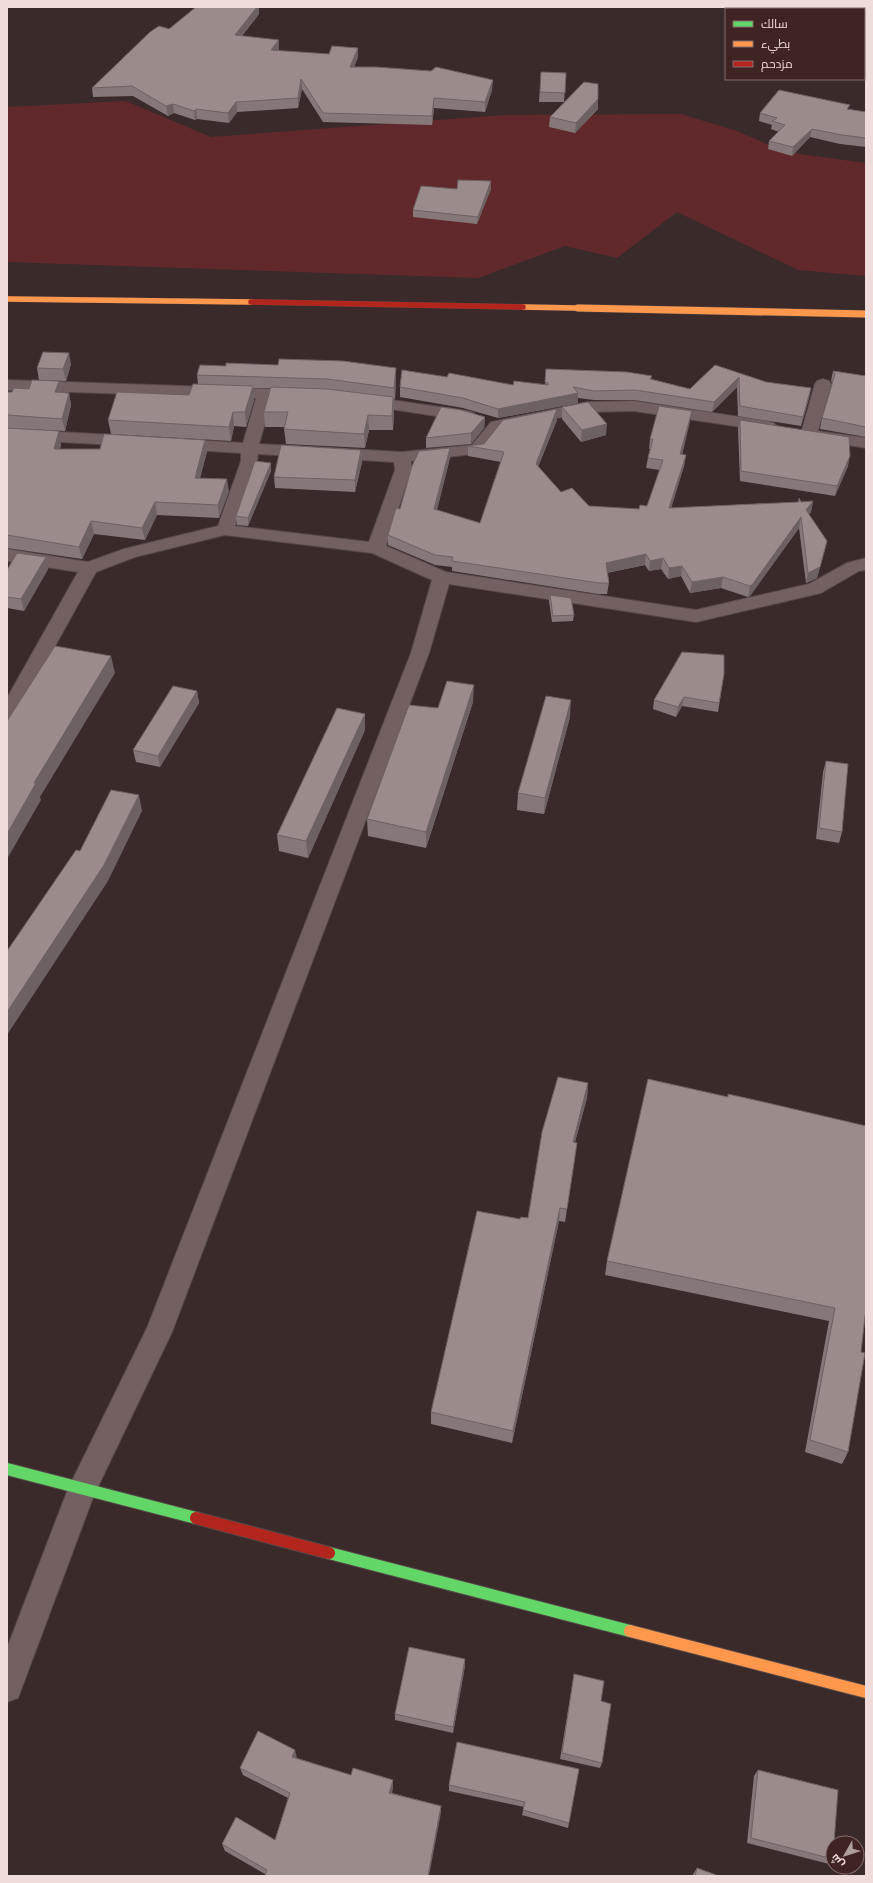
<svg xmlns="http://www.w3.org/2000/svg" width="873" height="1883" viewBox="0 0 873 1883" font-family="Literata,Cairo,serif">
  <rect width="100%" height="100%" fill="#3a2a2a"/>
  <path fill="#62292c" d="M126 101 211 137 505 115 681 114 737 131 785 152 866 163V276L798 270 677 212 617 258 565 246 478 278 7 262V107Z"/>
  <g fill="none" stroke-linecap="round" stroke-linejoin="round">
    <defs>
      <path id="street" d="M823 379 829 381 831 384 818 431 866 438V448L820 440 813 437 803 436 801 433 815 384 817 381Z
        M7 380 298 390 304 392 306 395 304 398 272 399 259 444 402 452 472 445 491 422 588 402 634 401 768 421 774 423 776 426 774 429 768 431 634 411 588 412 502 429 483 453 411 461V470L386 546 446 572 696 610 809 584 847 563 866 558V570L859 571 821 593 696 622 449 584 429 653 172 1332 94 1495 18 1698 7 1702V1648L68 1489 147 1328 411 653 432 580 372 553 225 535 135 557 96 572 17 715 14 720 7 722V698L78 572 7 561V549L88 562 124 549 218 526 241 461V453L176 449 170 448 168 444 170 440 176 439 243 443 256 398 7 390ZM258 454 394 462 395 470 369 542 235 526 257 461Z
        M364 396 468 411 474 413 476 416 474 419 468 421 358 404 356 401 358 398Z
        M7 429 132 436 138 437 140 441 138 445 132 446 7 439Z"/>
      <path id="fast" d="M7 1469 196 1518
        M329 1553 630 1631"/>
      <path id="slow-far2" d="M7 299 251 302
        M523 307 627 309"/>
      <path id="slow-far1" d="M578 308 866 314"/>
      <path id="slow" d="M630 1631 866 1692"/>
      <path id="jam-far1" d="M251 302 523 307"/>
      <path id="jam" d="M196 1518 329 1553"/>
    </defs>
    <use href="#street" stroke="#554848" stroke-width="2"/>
    <use href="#fast" stroke="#554848" stroke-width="14"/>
    <use href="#slow-far2" stroke="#554848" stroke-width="6"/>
    <use href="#slow-far1" stroke="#554848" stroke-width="8"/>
    <use href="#slow" stroke="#554848" stroke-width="14"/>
    <use href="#jam-far1" stroke="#554848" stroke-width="6"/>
    <use href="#jam" stroke="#554848" stroke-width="14"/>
    <use href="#street" fill="#736161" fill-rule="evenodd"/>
    <use href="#fast" stroke="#63d668" stroke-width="12"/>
    <use href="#slow-far2" stroke="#ff974d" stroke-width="5.5"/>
    <use href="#slow-far1" stroke="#ff974d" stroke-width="7"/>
    <use href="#slow" stroke="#ff974d" stroke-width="12"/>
    <use href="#jam-far1" stroke="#b3261e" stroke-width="5.5"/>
    <use href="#jam" stroke="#b3261e" stroke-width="12"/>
  </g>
  <path fill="#867878" d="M825 7H866L864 9H824Z
    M259 14 242 36 279 40V49L278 51 358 57 354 67 492 90 485 112 434 108 432 125 323 122 302 89 298 108 237 112 229 123 197 119 195 120 174 113 168 116 133 96 93 97 92 88 169 29Z
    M541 72 566 73 564 102H539Z
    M598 99V109L575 133 549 127 550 117Z
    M849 110 866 112V147L840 144 810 137 792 156 768 149 769 141 779 132 771 129 772 125 759 121 760 113Z
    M491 189 477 224 413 217V210Z
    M71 364 66 381 39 380 37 368Z
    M715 365 766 382 811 388 809 398 801 426 738 416 737 387 712 412 634 400H594L578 398V403L498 418 463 408 400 397V387L447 377 513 385H545L546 369 652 376 651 379 690 389Z
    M833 371 866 376V437L820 429 822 418 832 383 831 381Z
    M197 375 396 379 395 399H394V412L393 430H369L365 448 286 444 284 429 285 427H265L264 412 270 388H253L254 400 246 427 234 426 231 441 111 434 108 420 189 395 198 384Z
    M59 381 61 392 69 393 71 405 65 431 7 428V392H12L29 389Z
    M562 407 606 435 581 442 562 419Z
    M557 409V420L538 467 561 492 589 506 639 509 647 506 660 470 646 468 648 458 650 449H649L650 439 690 421 682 455H686L684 466 671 508 798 502 799 498 801 502 813 501 811 512 809 514 827 541 817 578 806 583 799 528 750 596 748 597 721 588 690 593 681 576 668 579 661 569 649 571 645 565 607 573 609 583 607 594H598L452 571V567L435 565 388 545V535L400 509 450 448V458L437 510 480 523 501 462 468 456V446L484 444Z
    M485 417 484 428 471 444 426 448V438Z
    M740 420 848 466 835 496 740 481 738 429Z
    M7 428 61 444 60 449H100L205 440 207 452 200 478 229 491 219 518 157 515 145 540 94 534 82 559 7 548Z
    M361 450 362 462 355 492 275 488 274 477Z
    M271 463V471L248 526 237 525 236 516Z
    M48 569 24 611 7 608V570Z
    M550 595 574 615 573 621 552 622 549 601Z
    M724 674 718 712 682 706 676 717 653 709 654 700Z
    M197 691 199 703 160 767 136 762 133 750Z
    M473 702 426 848 368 836 367 819 438 708Z
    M570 717 544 814 517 810 518 793Z
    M365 730 308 858 279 851 277 835Z
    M826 761 842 832 839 843 816 839 823 772Z
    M588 1083 587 1098 575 1142V1157L565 1222 559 1221 512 1443 431 1424V1412L520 1219 528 1218Z
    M728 1097 866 1126 848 1452 842 1464 805 1452 829 1321 605 1275 607 1261Z
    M465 1659V1666L453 1733 395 1720V1714Z
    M574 1674 601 1701 602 1763 600 1768 560 1759Z
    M457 1742 569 1823 568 1828 522 1815 524 1807 449 1791V1785Z
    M297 1758 351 1775 393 1787 392 1793 441 1806V1813L265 1874 225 1851 222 1844 275 1840 288 1798 243 1775 240 1768Z
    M758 1770 833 1843V1859L829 1864 747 1843 754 1776Z
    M697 1868 719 1876H692Z"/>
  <path fill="#6d6161" d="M257 7H259V14L235 44V35Z
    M279 40V49L272 60 271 50Z
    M866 47V55L864 58V49Z
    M358 48V57L350 77V67Z
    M301 79 302 89 298 108V98Z
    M493 80 492 90 485 112V102Z
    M434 98V108L432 125V116Z
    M598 99V109L575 133 576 123Z
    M236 102 237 112 229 123 228 113Z
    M173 104 174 113 168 116 166 106Z
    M196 109 197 119 195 120 194 111Z
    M812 129 810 137 792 156 793 147Z
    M491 181V189L477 224 478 217Z
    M69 353 71 364 66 381 63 369Z
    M396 368V379L395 399 394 388Z
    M739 377 737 387 712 412 714 402Z
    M59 381 61 393 55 392Z
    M253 386 254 400 246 427 245 412Z
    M811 388 809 398 801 426 803 417Z
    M69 393 71 405 65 431 62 419Z
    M578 393V403L498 418V409Z
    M393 397 394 412 393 430 392 416Z
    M557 409V420L535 474 536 464Z
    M692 411 690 421 679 465 680 454Z
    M233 412 234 426 231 441 229 427Z
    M368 415 369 430 365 448 364 434Z
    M485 417 484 428 471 444V433Z
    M607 424 606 435 581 442 582 430Z
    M59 431 61 444 57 461 54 449Z
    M205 440 207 452 196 490 195 478Z
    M450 448V458L434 520V509Z
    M361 450 362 462 355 492V480Z
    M686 455 684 466 668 519 669 508Z
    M850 456 848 466 835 496 837 486Z
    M271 463V471L248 526V518Z
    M227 479 229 491 219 518 218 505Z
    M813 501 811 512 804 520 806 510Z
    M155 502 157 515 145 540 142 528Z
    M801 517 799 528 750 596 748 597 750 586Z
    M91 521 94 534 82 559 79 547Z
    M827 541 817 578 806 583 808 573Z
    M646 554 645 565 605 573 606 563Z
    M46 557 48 569 24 611 21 599Z
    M663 558 661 569 649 571 650 561Z
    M682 566 681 576 668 579 669 568Z
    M723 577 721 588 690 593 692 582Z
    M111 656 115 673 40 797 41 800 7 859V834L34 783Z
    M474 685 473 702 426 848V832Z
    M197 691 199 703 160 767 158 756Z
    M684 697 682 706 676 717 678 707Z
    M571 700 570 717 544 814 545 798Z
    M365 714V730L308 858 306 841Z
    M139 795 142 811 108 881 7 1035V1012Z
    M588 1083 587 1098 571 1156 573 1142Z
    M560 1208 559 1221 512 1443 513 1431Z
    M465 1659V1666L453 1733V1727Z
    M295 1750 297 1758 294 1764 292 1757Z
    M393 1780V1787L390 1800 389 1793Z
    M441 1806V1813L429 1876H428Z"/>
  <path fill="#9c8b8b" stroke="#6d6161" d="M196 7H257L235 35 279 40 271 50 329 54 332 46 358 48 350 67H376L431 71 436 67 493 80 485 102 434 98 432 116 323 113 301 79 298 98 236 102 228 113 196 109 194 111 173 104 166 106 132 86 92 88 150 32 159 26 169 29Z
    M848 7H866V47L864 49V9H847Z
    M541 72 566 73 565 93 540 92Z
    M584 82 598 84V99L576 123 550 117Z
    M779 90 850 105 847 109 866 112V138L842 135 812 129 793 147 769 141 785 125 772 121 777 118 760 113Z
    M458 180 491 181 478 217 413 210 421 186 457 189Z
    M43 352 69 353 63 369 37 368Z
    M279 359 343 361 396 368 394 388 327 379 197 375 200 365 226 366V363L278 365Z
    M715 365 766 382 811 388 803 417 740 406 739 377 714 402 635 390 594 391 573 387 578 393 498 409 463 398 400 387 402 370 447 377 449 373 513 385 514 381 548 385V383L545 382 546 369 627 372 652 376 650 379 690 389Z
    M833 371 866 376V427L822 418 835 374Z
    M32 380 59 381 55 392 69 393 62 419 7 415V392H12L14 388 29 389Z
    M193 384 253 386 245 412H233L229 427 108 420 117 392 189 395Z
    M271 387 327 389 393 397 392 416 368 415 364 434 284 429 288 412H264Z
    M588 402 607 424 582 430 562 407Z
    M659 406 692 411 680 454 686 455 669 508 799 502V498L801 502 813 501 806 510 827 541 820 567 808 573 801 517 752 585 750 586 723 577 692 582 682 566 669 568 663 558 650 561 646 554 606 563 609 583H599L452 561 453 557 435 555 388 535 396 508 400 509 412 466 419 451 450 448 434 509 480 523 504 452 468 446 484 444 503 420 557 409 536 464 561 492 572 488 589 506 639 509 640 505 647 506 663 460 648 458 653 439H650Z
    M441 407 461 410 485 417 471 433 426 438Z
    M740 420 849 437 850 456 837 486 741 471Z
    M7 428 59 431 54 449H100L104 434 205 440 195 478 227 479 218 505 155 502 142 528 91 521 79 547 7 535Z
    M281 445 361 450 355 480 274 477Z
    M255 461 271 463 248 518 236 516Z
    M17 553 46 557 21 599 7 597V570Z
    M550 595 571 598 574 615 553 616Z
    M55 646 111 656 34 783H36L7 834V721Z
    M682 652 724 655V674L719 703 684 697 678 707 654 700Z
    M447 681 474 685 426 832 367 819 409 705 438 708Z
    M173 686 197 691 158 756 133 750Z
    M546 696 571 700 545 798 518 793Z
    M337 708 365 714 306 841 277 835Z
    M826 761 848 764 842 832 819 828Z
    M111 790 139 795 104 865 7 1012V951L76 850 80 851Z
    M558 1077 588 1083 573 1142 577 1143 567 1209 560 1208 513 1431 431 1412 477 1211 520 1219 521 1217 528 1218 542 1132Z
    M648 1079 728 1097V1094L768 1103 866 1126V1308L861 1352 865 1353 848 1452 810 1440 835 1308 607 1261Z
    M409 1647 465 1659 453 1727 395 1714Z
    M574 1674 604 1681 601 1701 611 1704 602 1763 562 1753Z
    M258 1731 295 1750 292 1757 351 1775 353 1768 393 1780 389 1793 441 1806 428 1876H265L267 1870 222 1844 236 1817 275 1840 290 1793 240 1768Z
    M457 1742 579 1769 569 1823 523 1810 525 1802 449 1785Z
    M758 1770 838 1790 834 1843H833V1859L751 1838Z
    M697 1868 719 1876H695Z"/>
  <rect width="873" height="1883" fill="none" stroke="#eedbda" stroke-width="16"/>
  <rect x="725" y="8" width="140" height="72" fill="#402424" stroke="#866d6d"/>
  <rect x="733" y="21" width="20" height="6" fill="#63d668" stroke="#866d6d"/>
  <text x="761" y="28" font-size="12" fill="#eedbda">سالك</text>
  <rect x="733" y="41" width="20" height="6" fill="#ff974d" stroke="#866d6d"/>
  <text x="761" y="48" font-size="12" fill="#eedbda">بطيء</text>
  <rect x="733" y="61" width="20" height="6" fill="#b3261e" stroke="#866d6d"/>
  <text x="761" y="68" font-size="12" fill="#eedbda">مزدحم</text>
  <g transform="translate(845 1855) rotate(231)"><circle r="19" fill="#402424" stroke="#866d6d"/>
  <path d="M0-3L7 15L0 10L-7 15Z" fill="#af9d9c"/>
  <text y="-6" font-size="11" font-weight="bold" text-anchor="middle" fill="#eedbda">ش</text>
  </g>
</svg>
